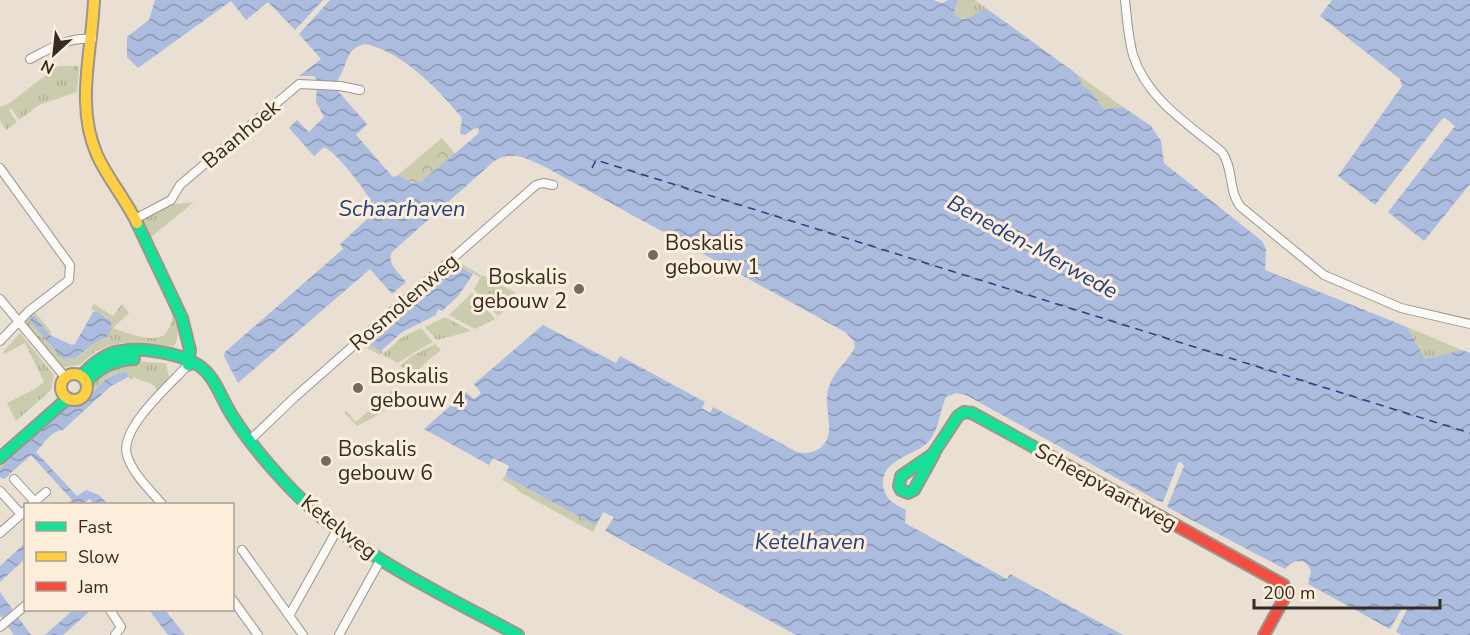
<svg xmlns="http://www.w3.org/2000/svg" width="1470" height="635" viewBox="0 0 1470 635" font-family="'Nunito Sans',sans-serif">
  <defs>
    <pattern id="grass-tufts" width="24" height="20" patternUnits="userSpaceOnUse" patternTransform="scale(1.5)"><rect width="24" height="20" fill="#cbcbad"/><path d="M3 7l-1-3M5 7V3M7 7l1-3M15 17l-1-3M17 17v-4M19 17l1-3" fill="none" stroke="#afae95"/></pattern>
    <pattern id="forest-crowns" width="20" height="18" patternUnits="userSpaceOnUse" patternTransform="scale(1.5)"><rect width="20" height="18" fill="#cbcbad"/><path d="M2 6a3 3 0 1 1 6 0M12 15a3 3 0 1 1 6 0" fill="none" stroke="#afae95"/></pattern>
    <pattern id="water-waves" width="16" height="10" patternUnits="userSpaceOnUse" patternTransform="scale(1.5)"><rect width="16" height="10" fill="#abbcdf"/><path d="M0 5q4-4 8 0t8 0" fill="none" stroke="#8c99b4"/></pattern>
  </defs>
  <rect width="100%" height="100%" fill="#e9dfd2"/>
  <path fill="url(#grass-tufts)" d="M958 0H975L986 8 970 18 959 19 954 13Z
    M58 66H79L77 92 39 105 19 120 11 108 9 110 17 122 6 130 0 121V107L8 104Z
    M1078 75 1123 107 1103 109 1093 93 1082 85Z
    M194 202 151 237 146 244 141 221C147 215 160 207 168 205 176 203 185 204 194 202Z
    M458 262 481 275 480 277 459 266 371 344 383 352 380 355 363 346Z
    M482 275 516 293 508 307H504L505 310 498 316 474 289Z
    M472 293 495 319 475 329 449 315Z
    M94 304 113 316 122 304 129 313 113 328C128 333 150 343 165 335 169 328 175 320 171 312L173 311C177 323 181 335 174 346H171L122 343 110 346 96 351 81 364 62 368 25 325 26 319 35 312 51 332 50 335 35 317 65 359 77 358 90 346 107 337 108 318 91 309Z
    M445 317 471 331 437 340 425 327Z
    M1407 327 1462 350 1425 359Z
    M421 328 433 342 415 352 398 363 382 355 401 338Z
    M20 333 54 375 51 390 16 421 7 403 35 389 44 382 25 343 4 354 3 352Z
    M435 344 441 350 425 363 415 374 400 366 412 356Z
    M130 361 166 363 169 377 157 392C153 379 142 383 134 377L131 380 128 377 127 372C91 374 96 407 69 406L0 469V461L68 401H78L84 397 89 383 102 370Z
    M392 390 398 398C386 411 372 419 357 426L345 413 346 411 356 422Z
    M505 476 596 526 593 532 516 490 517 488 502 480Z"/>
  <path fill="url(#forest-crowns)" d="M442 138 455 154 422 181 412 183 398 175Z"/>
  <path fill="url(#water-waves)" fill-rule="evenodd" d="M155 0H323L295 30 268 2 246 20 231 1 138 68 127 57V37L149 20Z
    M330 0H933L942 3 948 0H958L954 13C963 27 975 13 986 8L1078 75 1082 85 1093 93 1103 109 1123 107 1151 126 1161 141 1164 163 1262 241 1266 249 1265 270 1407 327 1425 359 1462 350 1470 353V635H1402L1396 632 1407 609 1405 607 1401 610 1390 629 1308 584 1311 571C1306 557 1293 559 1285 569L1167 507 1184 466 1181 462 1178 463 1163 502 1158 501 966 395 956 393 946 397C939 412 940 428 929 441 916 456 882 458 883 484 884 499 894 504 906 510L905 523 1007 579 1010 574 1123 635H796L605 531 614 517 603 512 596 526 505 476 509 466 493 458 489 465 424 429 466 392 474 399 481 393 474 384 543 325 616 363 620 356 705 402 702 408 710 413 713 407 797 452C804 454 813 453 820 448 838 434 823 410 828 390 833 371 847 363 855 347L854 341 845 332 547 168C528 159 512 149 493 162L392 252C386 263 399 273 406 282L392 294 370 269 238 383 224 356 225 352 343 249 340 244 376 211C372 198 337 152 324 147L314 156 289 128 297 120 309 132 324 117 316 102 317 80 314 76H299L321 59 299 34ZM365 44C403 52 438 89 462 118L460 134 465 135 473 129 479 128 478 134 422 181 412 183 398 175 393 177 356 135 367 124 337 90V81C348 67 344 48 365 44Z
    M1332 0H1470V184L1424 241 1388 212 1455 126 1445 118 1442 119 1375 205 1338 176 1402 86 1400 79 1320 16Z
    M459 266 473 274 459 295 442 311 438 309 436 315 402 332 381 351 370 345Z
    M96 311 111 321V331L107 337 90 346 76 358 63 359 30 321 31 315 35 317 50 335 72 345 75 344 93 312Z
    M127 372 128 377 111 386 63 430C50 431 45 443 36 452L77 496 86 490 99 495 108 504H94L90 499 87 500 86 504H66L72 500 31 455 4 479 0 477V469L66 407 85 402C98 388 105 373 127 372Z
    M25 543V559L0 582V566Z
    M0 592 31 635H14L0 615Z
    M73 610H91L63 635H45Z
    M149 610H165L185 635H168Z"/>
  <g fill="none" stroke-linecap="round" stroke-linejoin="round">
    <path stroke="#224183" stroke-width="1.5" stroke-dasharray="8 6" stroke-linecap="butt" d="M592 168 596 160 1470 433"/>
    <defs>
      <path id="street" d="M1125 0C1127 18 1128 37 1133 55 1147 99 1188 124 1222 152 1234 169 1228 192 1241 207L1324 275 1401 308 1470 324
        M30 59C51 48 68 37 92 39
        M0 168 70 265 69 280 29 311 0 341
        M135 219 171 200 180 185 299 84 340 86 360 90
        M0 299 65 377
        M250 440 295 397 536 185 543 183 553 185
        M14 479 35 502
        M0 491 21 514
        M32 504 46 492
        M162 504C150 490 132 473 127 455 119 428 171 384 188 365
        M0 533 26 510
        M242 550 303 635
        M232 599 258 635
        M110 610 121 627 115 635
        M289 616 337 530
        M0 627 26 605
        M339 635 381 559"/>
      <path id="fast" d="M137 223 182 318 190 350 188 365
        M81 376C89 368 99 358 110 354 133 345 178 352 198 365 215 375 222 401 233 417 250 444 271 468 293 491 356 555 440 593 518 635
        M86 382C100 367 114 360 134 359
        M934 454 914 490 908 493 901 490 899 486 901 476 933 454 958 416 964 412 972 413 1161 517
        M0 458 68 398"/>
      <path id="slow" d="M94 0C92 52 75 105 97 155 108 179 126 200 137 223
        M61 387a13 13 0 1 1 26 0a13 13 0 1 1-26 0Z"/>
      <path id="jam" d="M1161 517 1284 585 1286 595 1264 635"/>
    </defs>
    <use href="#street" stroke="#9c958b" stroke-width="10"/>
    <use href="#fast" stroke="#9c958b" stroke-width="14"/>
    <use href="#slow" stroke="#9c958b" stroke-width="14"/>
    <use href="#jam" stroke="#9c958b" stroke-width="14"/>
    <use href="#street" stroke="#fcfaf8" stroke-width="8"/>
    <use href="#fast" stroke="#16e098" stroke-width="10"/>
    <use href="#slow" stroke="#ffcf43" stroke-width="10"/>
    <use href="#jam" stroke="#f24e42" stroke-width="10"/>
  </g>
  <g fill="#736b60" stroke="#fdeedb" stroke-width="2">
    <circle cx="653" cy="255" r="6"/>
    <circle cx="579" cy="289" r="6"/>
    <circle cx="358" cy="388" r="6"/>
    <circle cx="326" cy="461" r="6"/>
  </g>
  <g text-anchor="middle" stroke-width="6" stroke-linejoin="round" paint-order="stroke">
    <g font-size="21" fill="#332c23" stroke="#fdeedb">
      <text transform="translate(241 134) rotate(-40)" y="7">Baanhoek</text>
      <text transform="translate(404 302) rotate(-41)" y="7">Rosmolenweg</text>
      <text transform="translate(1106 487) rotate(29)" y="7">Scheepvaartweg</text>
      <text transform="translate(339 527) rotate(38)" y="7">Ketelweg</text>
    </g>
    <g font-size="21" fill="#332c23" stroke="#fdeedb" text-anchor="start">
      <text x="665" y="250">Boskalis<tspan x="665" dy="24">gebouw 1</tspan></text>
      <text x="567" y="284" text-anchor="end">Boskalis<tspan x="567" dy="24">gebouw 2</tspan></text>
      <text x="370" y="383">Boskalis<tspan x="370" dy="24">gebouw 4</tspan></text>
      <text x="338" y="456">Boskalis<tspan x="338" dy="24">gebouw 6</tspan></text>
    </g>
    <g font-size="22" font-style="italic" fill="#224183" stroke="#fdeedb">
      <text x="402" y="216">Schaarhaven</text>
      <text transform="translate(1033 246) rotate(29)" y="8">Beneden-Merwede</text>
      <text x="810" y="549">Ketelhaven</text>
    </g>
  </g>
  <rect x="24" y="503" width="210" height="108" fill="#fdeedb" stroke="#aca091" stroke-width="1.5"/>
  <rect x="36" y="522" width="30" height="9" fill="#16e098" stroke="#aca091" stroke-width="1.5"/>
  <text x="78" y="533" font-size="18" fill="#332c23">Fast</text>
  <rect x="36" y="552" width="30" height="9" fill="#ffcf43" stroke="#aca091" stroke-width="1.5"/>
  <text x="78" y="563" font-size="18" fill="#332c23">Slow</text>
  <rect x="36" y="582" width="30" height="9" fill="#f24e42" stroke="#aca091" stroke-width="1.5"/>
  <text x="78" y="593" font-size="18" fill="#332c23">Jam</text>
  <g transform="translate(54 54) rotate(207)" stroke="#fdeedb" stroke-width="4.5" paint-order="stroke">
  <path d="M0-4.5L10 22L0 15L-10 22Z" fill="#332c23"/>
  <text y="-9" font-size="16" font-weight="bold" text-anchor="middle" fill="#332c23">N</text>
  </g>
  <path d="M1254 599v9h186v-9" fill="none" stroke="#332c23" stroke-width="3"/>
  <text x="1263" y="599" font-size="18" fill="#332c23" stroke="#fdeedb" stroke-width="4.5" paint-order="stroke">200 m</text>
</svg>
